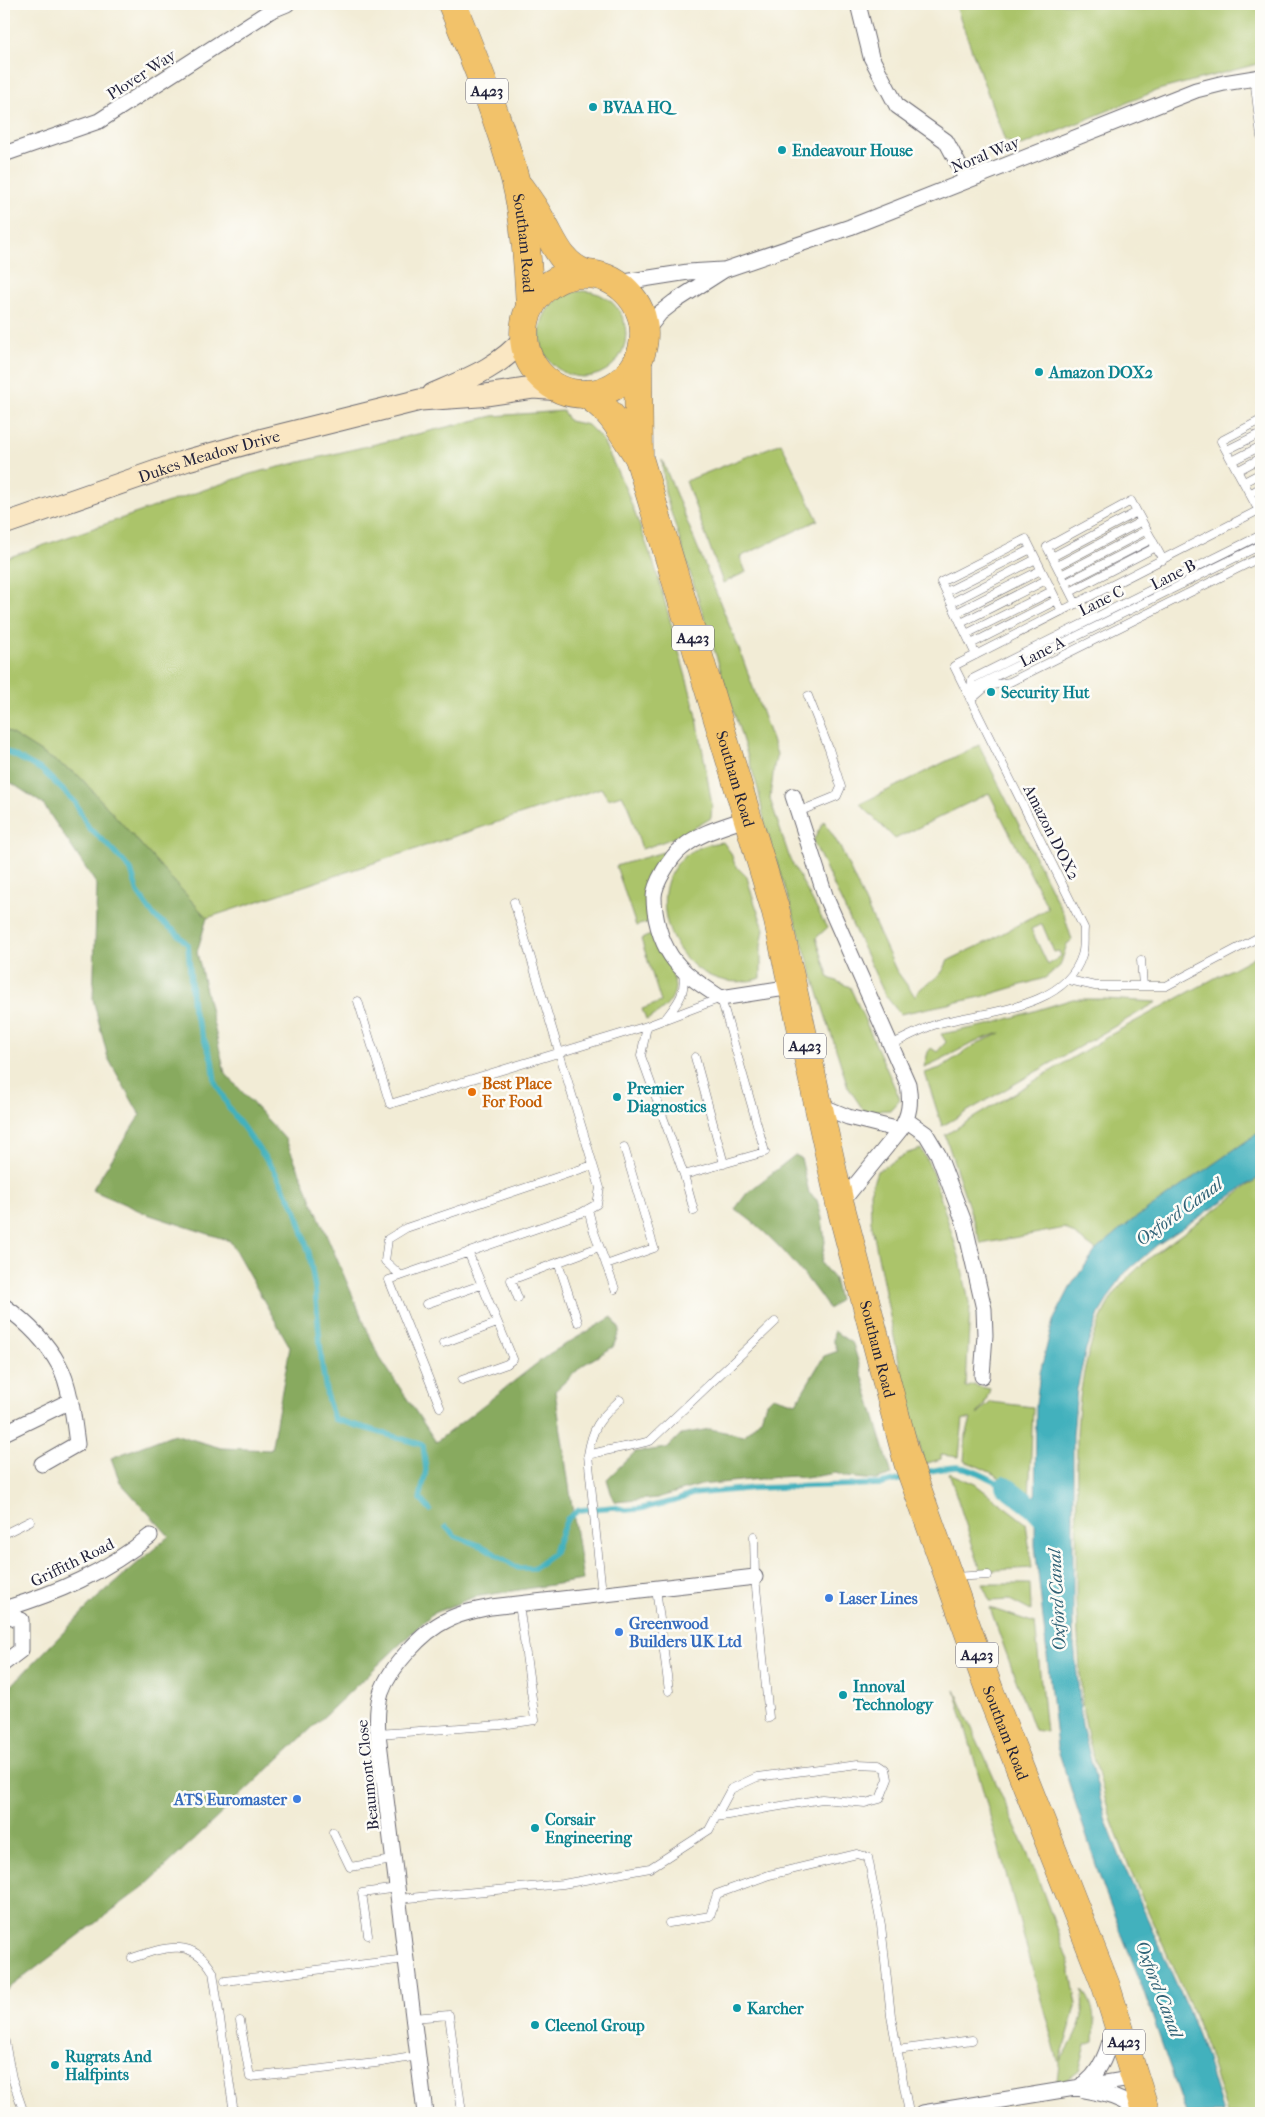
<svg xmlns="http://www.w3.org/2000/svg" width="1265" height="2117" viewBox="0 0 1265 2117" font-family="'IM FELL French Canon',serif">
  <rect width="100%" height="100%" fill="#fdfcf7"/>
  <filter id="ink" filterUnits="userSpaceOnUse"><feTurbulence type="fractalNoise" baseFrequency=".02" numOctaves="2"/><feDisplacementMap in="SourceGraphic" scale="10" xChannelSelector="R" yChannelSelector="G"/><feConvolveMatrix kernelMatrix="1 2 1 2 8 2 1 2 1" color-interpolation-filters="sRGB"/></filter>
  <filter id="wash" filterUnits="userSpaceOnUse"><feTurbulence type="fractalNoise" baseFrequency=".0096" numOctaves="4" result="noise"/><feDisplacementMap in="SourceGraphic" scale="20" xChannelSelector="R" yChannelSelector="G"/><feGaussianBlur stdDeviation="1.12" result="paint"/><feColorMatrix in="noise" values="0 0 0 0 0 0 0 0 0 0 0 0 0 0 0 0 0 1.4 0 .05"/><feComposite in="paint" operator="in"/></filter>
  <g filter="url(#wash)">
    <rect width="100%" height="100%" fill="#f2ecd6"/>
    <path fill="#abc46a" stroke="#667352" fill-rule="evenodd" d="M955 4H1261V63L1158 90 1022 146 1005 141Z
      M540 334a43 43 0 1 1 86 0a43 43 0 1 1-86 0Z
      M563 411 569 421 588 425 602 439 627 492 655 567 696 712 712 805 711 818C689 832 667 841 642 849L628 806 622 795 608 799 601 788 207 918 79 776 4 729V559L250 474 493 416Z
      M781 443 818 520 740 557 746 572 723 583 686 481Z
      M662 460 741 654 777 754 774 766 770 799 790 859 827 928 816 938 829 978 850 987 900 1099 890 1110 864 1111 848 1087 765 825 758 789 665 493Z
      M979 745 1064 915 1072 940 1067 944 1060 966 1045 978 981 997 900 1014 885 995 813 841 824 821 840 847 896 970 915 996C925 979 942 982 947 961L989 941 1048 908 989 793 895 839 860 804ZM1042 924 1054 952 1059 951 1061 956 1048 965 1031 929Z
      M723 842 731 853 735 865 747 877 752 895 764 929 761 946V978C667 1008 619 852 723 842Z
      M663 852 664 855C649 873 643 901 649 922L636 926 616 866Z
      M653 934 660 953 674 968C670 975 675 981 675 988 673 1004 659 1014 646 1020L642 1009 661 1002 641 939Z
      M1261 953V1131L1130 1222 1096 1250 1065 1228 981 1244 945 1135 1112 1034Z
      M1073 999H1104L1157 1002 942 1126 925 1073 940 1068 978 1043 1001 1033C974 1039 950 1057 924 1067L928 1052 931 1048 937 1052 946 1042 941 1034 988 1025Z
      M921 1149 931 1168 960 1259 970 1307 966 1388 973 1385 990 1389 984 1406 977 1414 991 1402 1033 1407 1029 1499C1007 1481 990 1470 964 1461L966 1435 971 1419H963L959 1457 941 1455V1459L924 1464 898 1357 871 1221 870 1192 877 1171 908 1153Z
      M1261 1176V2113H1227L1206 2046 1193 2012 1135 1882 1111 1819 1088 1737 1082 1704 1076 1601 1077 1435C1079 1388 1087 1337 1113 1296 1132 1268 1163 1248 1190 1228 1214 1211 1238 1194 1261 1176Z
      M949 1473 975 1484 1026 1523 1032 1568 981 1571Z
      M982 1584H1030L1031 1611 1010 1600 990 1601Z
      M990 1608 1035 1623 1046 1732 1034 1730Z
      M955 1690 1036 1873 1069 1963 1077 2004 1060 2061C1074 2041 1088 2015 1082 1990 1095 2002 1095 2025 1094 2042L1086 2045 1079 2071 1066 2081 1057 2080 1059 2064Z"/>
    <path fill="#88aa5e" stroke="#55664c" d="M4 729 79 776 207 918 197 952 225 1073 286 1140 378 1355 436 1442 549 1354 612 1317 620 1330 613 1347 583 1365 555 1391 583 1580 474 1597 432 1614 147 1884 4 1992V1693L96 1599 169 1536 120 1482 111 1458 174 1434 221 1448 271 1450 290 1347 230 1241 147 1214 92 1190 140 1115 108 1058 93 999 97 885 43 804 4 778Z
      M795 1155 801 1158 809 1193 817 1200 822 1218 825 1242 821 1263 834 1279 839 1300 829 1309C804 1272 772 1234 735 1209L747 1193Z
      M834 1331 853 1344 892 1475 876 1480 846 1477 836 1473 806 1478 796 1476 778 1477 701 1485 657 1498 616 1502 612 1496 607 1479 635 1452 667 1448 681 1434 710 1429 744 1436 761 1418 766 1403 773 1396 796 1403 824 1356 838 1351 833 1340Z"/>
    <path fill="#42b1bd" stroke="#326a7c" d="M1261 1131V1176L1157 1245 1125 1273 1117 1284 1099 1314 1086 1349 1077 1389 1073 1435V1632L1082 1725 1106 1821 1121 1859 1188 2010 1205 2053 1223 2113H1186L1139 1978 1104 1889 1057 1747 1035 1545 1036 1404 1040 1373 1053 1321 1072 1284 1096 1250 1130 1222Z"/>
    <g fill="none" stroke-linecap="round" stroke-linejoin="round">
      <path stroke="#42b1bd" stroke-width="5.5" d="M4 750 42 770 74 801 89 828 109 846 131 870 138 893 155 917 176 932 188 945 193 1010 212 1060 215 1081 229 1108 274 1170 296 1210 309 1253 315 1288 322 1365 327 1397 334 1419 423 1445 426 1470 420 1499 430 1510
        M920 1474C966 1461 964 1467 1005 1486
        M446 1527 455 1536 484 1547 518 1568H534L553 1554 567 1519 579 1510 614 1507 625 1510 639 1509 675 1501 692 1494 755 1488 881 1484 907 1478"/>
      <path stroke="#42b1bd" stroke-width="20" d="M1005 1486 1034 1508 1052 1527"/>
    </g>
  </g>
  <g filter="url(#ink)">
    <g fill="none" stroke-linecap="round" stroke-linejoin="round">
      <defs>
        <path id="lane" d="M1254 77 1261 137
          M1227 450 1261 433
          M1232 461 1261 446
          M1237 471 1261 458
          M1244 482 1261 473
          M1250 494 1261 487
          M1259 511 1221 441 1261 420
          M1052 557 1137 512
          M1057 566 1142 521
          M1061 575 1147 530
          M1066 583 1152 539
          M946 592 1031 549
          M1070 592 1156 547
          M951 603 1036 559
          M1076 604 1047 547 1131 501 1163 560
          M956 613 1041 570
          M961 623 1046 580
          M966 634 1052 591
          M971 644 1057 600
          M976 655 941 582 1026 539 1062 611
          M972 697 978 685 1261 545
          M973 698 987 686 1010 682 1261 557
          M970 699 972 679 1261 535
          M798 812 837 796 841 787 829 749 808 696
          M1141 960 1143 986
          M1069 980 1095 986H1166L1261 936
          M358 1001 390 1104 647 1026 721 998 765 1152 684 1175 641 1056 647 1026
          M666 1018C679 1001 686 994 683 972
          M891 1045C907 1037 923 1028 940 1023 986 1011 1066 1009 1082 955 1085 947 1083 936 1084 928L954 666 1261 509
          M695 1057 724 1164
          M684 1175 694 1211
          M588 1209 593 1229 615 1289
          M558 1262 578 1322
          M606 1265 654 1248 624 1147
          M400 1275 385 1261 388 1239 406 1228 593 1165
          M518 1298 511 1280 599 1247
          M426 1304 481 1285
          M443 1343 497 1323
          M462 1380 507 1364 513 1359 468 1252
          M440 1407 389 1280 581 1213 597 1204 600 1188 514 902
          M588 1455C609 1449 629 1447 650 1441L775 1322
          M4 1534 30 1521
          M754 1536 755 1577 769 1718
          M953 1577 988 1575
          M656 1588 669 1691
          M602 1594 588 1455C592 1428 599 1419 620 1400
          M378 1734 501 1725 535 1720 519 1604
          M333 1832 350 1867 393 1860
          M398 1899 563 1884 650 1868 709 1830 731 1789 757 1777 858 1764 880 1765 886 1769 888 1779 880 1799 865 1803 822 1799 716 1817
          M669 1923 710 1916 717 1894 769 1875 857 1854 868 1857 881 1925 891 2016 909 2113
          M368 1935 362 1893 397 1888
          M132 1958C165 1947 193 1937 213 1972L234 2113
          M225 1981 406 1959
          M413 2018 449 2015 462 2113
          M240 2021 250 2077 376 2063 418 2056
          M4 2037 12 2078 24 2113
          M897 2050 972 2040"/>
        <path id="street" d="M858 4 871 57 897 106 946 141 967 180
          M4 154 99 121 270 11 287 4
          M618 283 688 272 722 270
          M645 332 660 313 674 302 724 270 850 227 1196 90 1224 83 1261 77
          M793 796 826 898 908 1084C911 1102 910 1115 900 1130L840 1204
          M748 818C726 826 700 832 682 848 671 856 654 884 654 897 654 917 660 939 671 956 683 974 703 986 721 998L792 987
          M819 1105 848 1117 900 1130
          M906 1120 926 1134 938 1154 964 1222 984 1309 985 1335 982 1376
          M4 1306C25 1321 46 1341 59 1365 70 1384 74 1421 77 1444L42 1464
          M4 1433 70 1401
          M4 1609C57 1593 106 1572 150 1536
          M4 1614 21 1620V1650L4 1663
          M1079 2087C1100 2077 1111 2046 1113 2024
          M1084 2090C1103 2093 1125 2098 1138 2113
          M425 2113 378 1734C377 1721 377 1706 381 1693 390 1667 423 1631 447 1620 461 1613 476 1610 491 1607L755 1577
          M923 2113 1136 2078"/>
        <g id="secondary">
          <path d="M433 394C465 380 501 367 524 338"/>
          <path id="s1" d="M4 524 188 460 260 440 420 400 479 396 533 388 562 390"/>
        </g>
        <g id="highway">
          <path id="s2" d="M452 4C475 61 499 119 515 179 525 218 528 267 530 308"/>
          <path d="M520 188C528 199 536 210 542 222 554 242 560 263 584 273"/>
          <circle cx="584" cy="334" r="60"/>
          <path id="s3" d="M638 362 639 458 776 912 840 1204 908 1463 990 1692 1106 1986 1146 2113"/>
          <path d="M585 394C611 408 622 432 638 456"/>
        </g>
      </defs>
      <use href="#lane" stroke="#6b6971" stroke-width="9"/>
      <use href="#street" stroke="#6b6971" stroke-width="17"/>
      <use href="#secondary" stroke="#6b6971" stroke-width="23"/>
      <use href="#highway" stroke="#6b6971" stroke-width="29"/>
      <use href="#lane" stroke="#fff" stroke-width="8"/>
      <use href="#street" stroke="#fff" stroke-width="15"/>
      <use href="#secondary" stroke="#fae7c3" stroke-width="21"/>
      <use href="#highway" stroke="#f2c26a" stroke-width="28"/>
    </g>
  </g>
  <g fill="#0f9aa8" stroke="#fdfcf7" stroke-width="2">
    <circle cx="593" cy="107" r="5"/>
    <circle cx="782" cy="150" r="5"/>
    <circle cx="1039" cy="372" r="5"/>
    <circle cx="991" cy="692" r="5"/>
    <circle cx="617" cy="1097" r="5"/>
    <circle cx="843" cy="1695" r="5"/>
    <circle cx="535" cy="1828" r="5"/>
    <circle cx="737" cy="2008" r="5"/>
    <circle cx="535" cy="2025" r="5"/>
    <circle cx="55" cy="2065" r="5"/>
  </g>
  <circle fill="#e8710a" stroke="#fdfcf7" stroke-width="2" cx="472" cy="1092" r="5"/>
  <g fill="#3f7fe0" stroke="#fdfcf7" stroke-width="2">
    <circle cx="829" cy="1598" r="5"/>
    <circle cx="619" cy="1632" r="5"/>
    <circle cx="297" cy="1799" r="5"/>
  </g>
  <g text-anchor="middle" stroke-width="5" stroke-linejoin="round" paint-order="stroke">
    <g fill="#fdfcf7" stroke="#646373" stroke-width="1">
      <rect x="466" y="78.5" width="42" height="25" rx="4"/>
      <rect x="672" y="625.5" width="42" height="25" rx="4"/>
      <rect x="784" y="1033.5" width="42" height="25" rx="4"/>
      <rect x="956" y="1642.5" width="42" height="25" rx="4"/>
      <rect x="1103" y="2029.5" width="42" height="25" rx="4"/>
    </g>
    <g font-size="15" font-weight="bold" fill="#22223b">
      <text x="487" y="96">A423</text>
      <text x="693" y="643">A423</text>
      <text x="805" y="1051">A423</text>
      <text x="977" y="1660">A423</text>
      <text x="1124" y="2047">A423</text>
    </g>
    <g font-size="16" fill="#22223b" stroke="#fdfcf7">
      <text transform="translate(141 74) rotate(-33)" y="6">Plover Way</text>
      <text transform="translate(985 154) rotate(-22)" y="6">Noral Way</text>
      <text dy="6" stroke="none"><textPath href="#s2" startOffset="251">Southam Road</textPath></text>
      <text dy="6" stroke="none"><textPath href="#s1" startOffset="216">Dukes Meadow Drive</textPath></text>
      <text transform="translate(1173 574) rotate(-27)" y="6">Lane B</text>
      <text transform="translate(1101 600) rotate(-27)" y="6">Lane C</text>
      <text transform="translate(1042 651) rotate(-27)" y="6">Lane A</text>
      <text dy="6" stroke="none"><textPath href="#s3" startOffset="431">Southam Road</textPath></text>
      <text transform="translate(1052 832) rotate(63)" y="6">Amazon DOX2</text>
      <text dy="6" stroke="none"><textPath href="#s3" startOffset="1019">Southam Road</textPath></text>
      <text transform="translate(72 1562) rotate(-26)" y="6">Griffith Road</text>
      <text dy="6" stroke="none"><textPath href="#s3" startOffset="1424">Southam Road</textPath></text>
      <text transform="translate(367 1775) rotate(-96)" y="6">Beaumont Close</text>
    </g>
    <g font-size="16" font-weight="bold" fill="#0d838f" stroke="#fdfcf7" text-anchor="start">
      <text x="603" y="113">BVAA HQ</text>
      <text x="792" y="156">Endeavour House</text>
      <text x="1049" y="378">Amazon DOX2</text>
      <text x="1001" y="698">Security Hut</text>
      <text x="627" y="1094">Premier<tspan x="627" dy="18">Diagnostics</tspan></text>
      <text x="853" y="1692">Innoval<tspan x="853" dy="18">Technology</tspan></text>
      <text x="545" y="1825">Corsair<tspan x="545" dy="18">Engineering</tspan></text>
      <text x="747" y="2014">Karcher</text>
      <text x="545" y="2031">Cleenol Group</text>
      <text x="65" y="2062">Rugrats And<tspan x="65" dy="18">Halfpints</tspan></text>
    </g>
    <g font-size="16" font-weight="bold" fill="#c56008" stroke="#fdfcf7" text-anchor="start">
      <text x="482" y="1089">Best Place<tspan x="482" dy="18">For Food</tspan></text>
    </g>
    <g font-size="16" font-weight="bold" fill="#366cbe" stroke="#fdfcf7" text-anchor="start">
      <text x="839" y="1604">Laser Lines</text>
      <text x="629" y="1629">Greenwood<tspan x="629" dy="18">Builders UK Ltd</tspan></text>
      <text x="287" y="1805" text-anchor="end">ATS Euromaster</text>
    </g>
    <g font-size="18" font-style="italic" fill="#306276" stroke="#fdfcf7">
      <text transform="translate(1179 1212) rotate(-36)" y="6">Oxford Canal</text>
      <text transform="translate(1057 1600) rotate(-93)" y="6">Oxford Canal</text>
      <text transform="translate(1159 1989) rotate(69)" y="6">Oxford Canal</text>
    </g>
  </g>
  <rect width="1265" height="2117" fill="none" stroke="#fdfcf7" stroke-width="20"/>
</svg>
